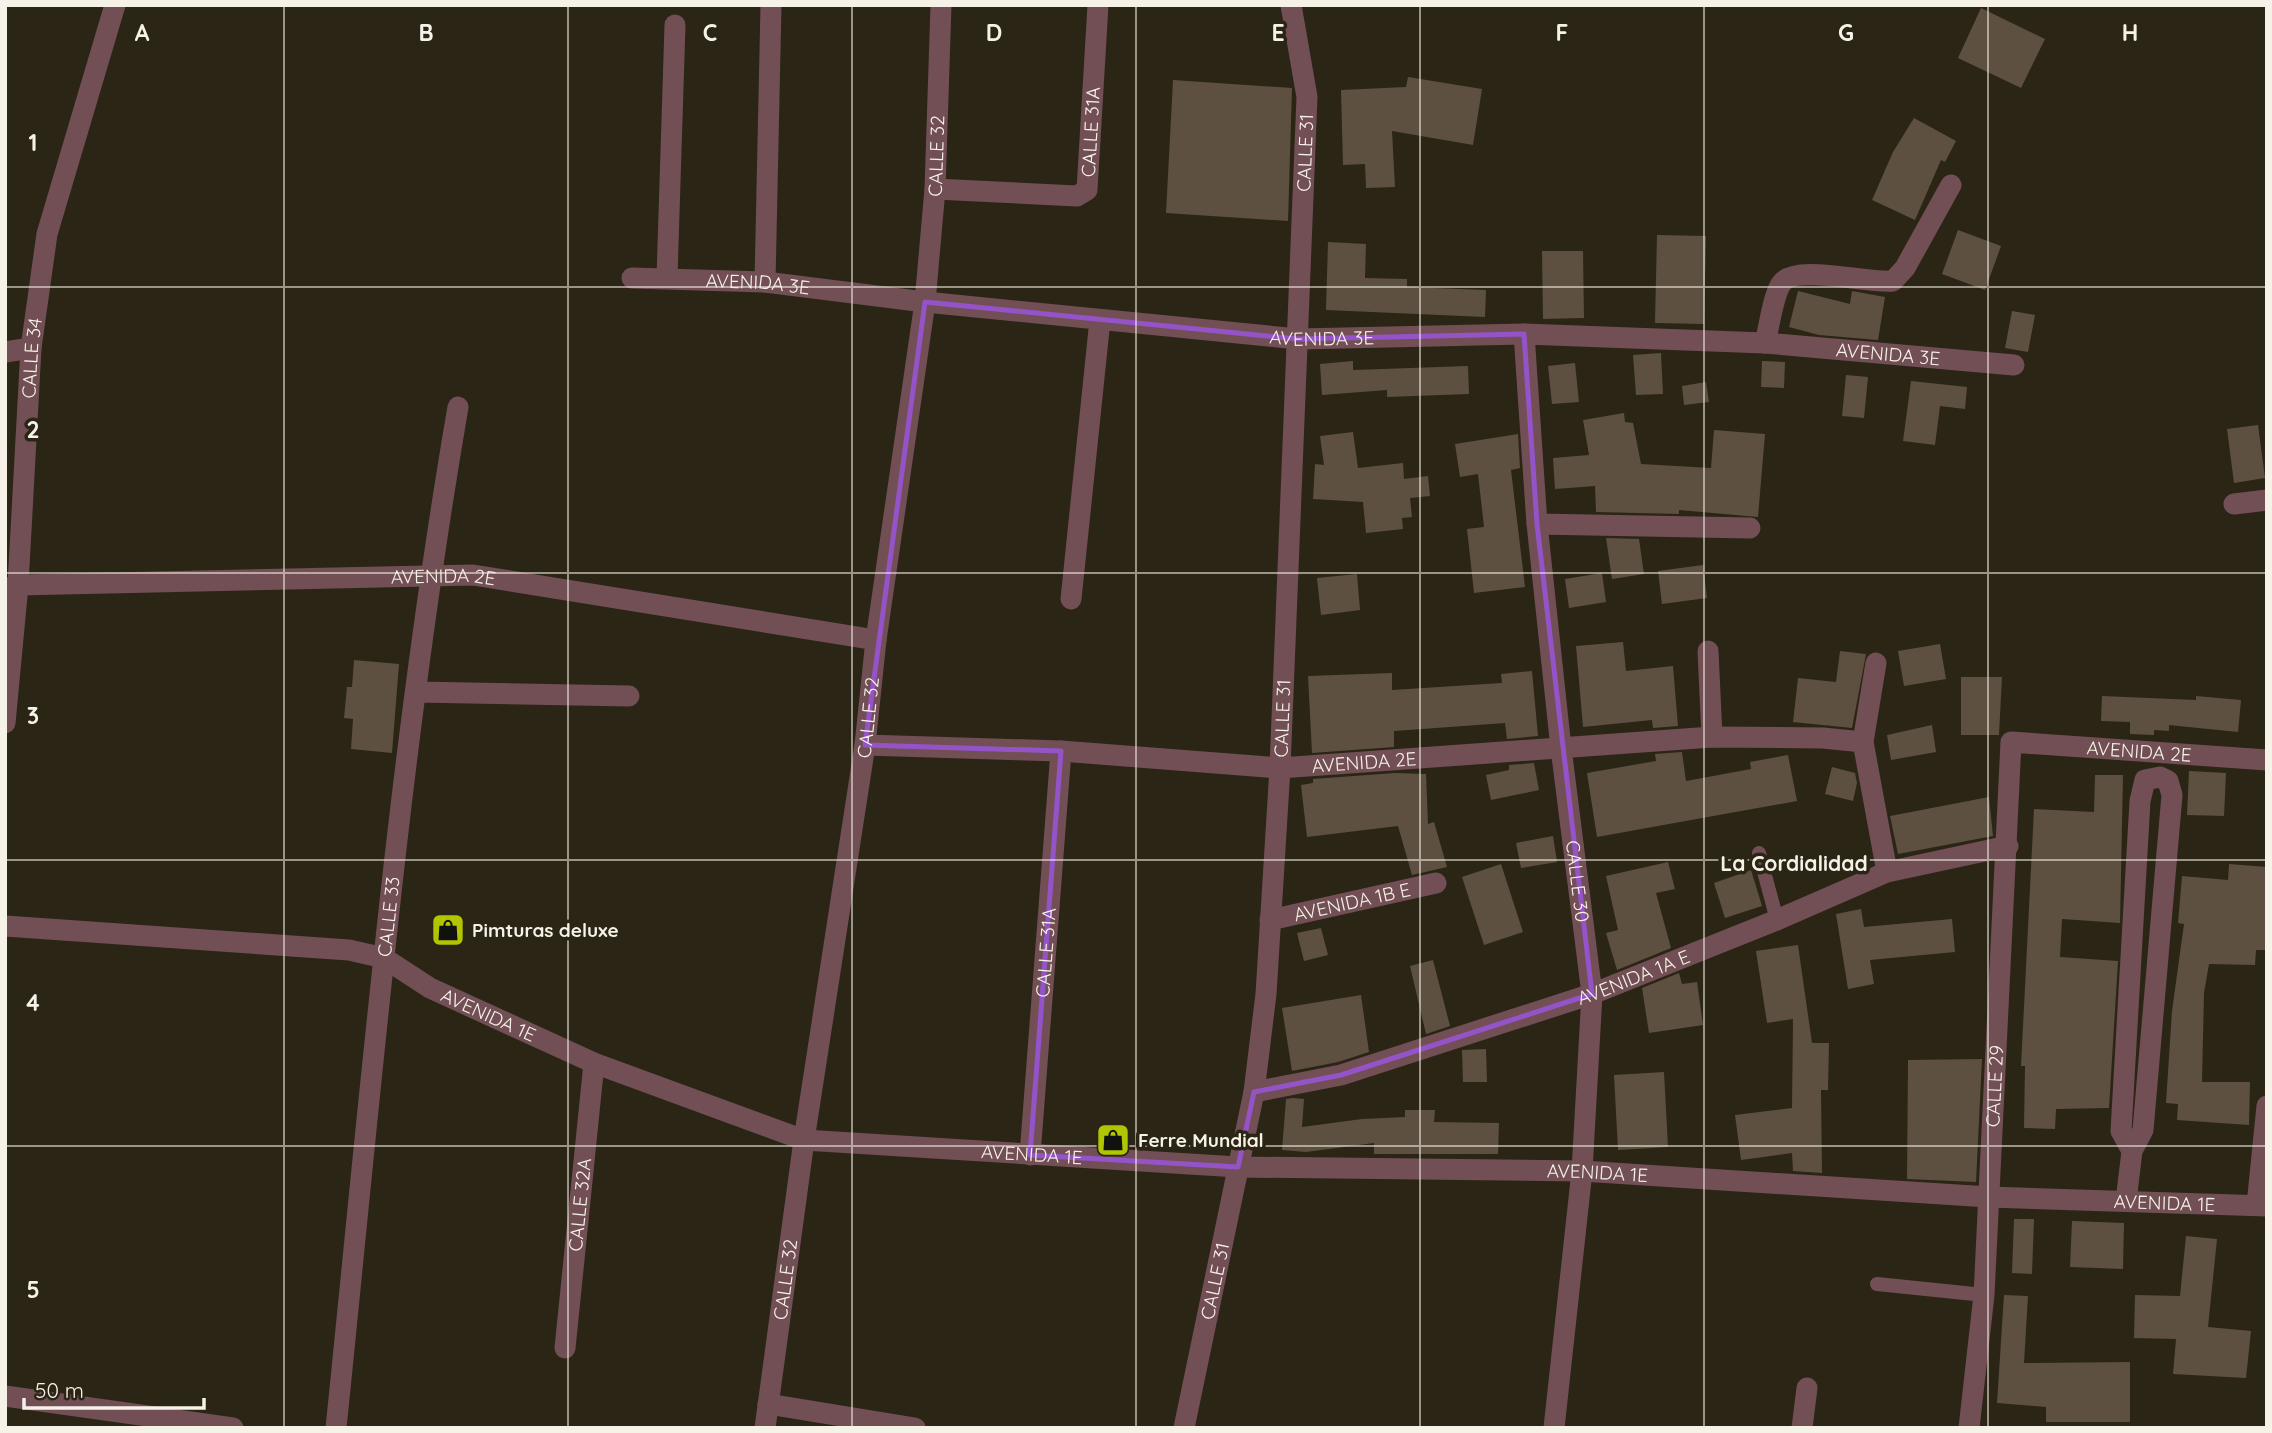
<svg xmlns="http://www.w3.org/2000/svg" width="2272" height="1433" viewBox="0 0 2272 1433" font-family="Quicksand,sans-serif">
  <rect width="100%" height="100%" fill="#2b2516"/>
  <path fill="#5d5041" d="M1981 8 2045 39 2021 88 1958 58Z
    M1408 77 1482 89 1473 145 1392 131 1395 187 1366 188 1365 164 1343 165 1341 90 1406 87Z
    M1173 80 1292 88 1288 221 1166 213Z
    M1914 118 1956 141 1945 162 1941 160 1915 220 1872 200 1893 152Z
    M1958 230 2001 246 1985 290 1942 274Z
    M1657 235 1706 236 1704 324 1655 323Z
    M1328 242 1366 244 1365 278 1407 279V287L1486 290 1485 317 1326 310Z
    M1542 251H1583L1584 318 1543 319Z
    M1798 291 1850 304 1852 291 1885 297 1878 340 1819 335 1789 327Z
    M2012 311 2035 315 2028 352 2005 348Z
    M1661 353 1663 394 1636 395 1633 355Z
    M1353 361V370L1468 366 1469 394 1387 397V390L1322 395 1320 364Z
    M1762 361 1785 362 1784 388 1761 387Z
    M1575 363 1579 402 1552 404 1548 366Z
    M1846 375 1868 377 1864 418 1842 416Z
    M1911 381 1967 387 1965 409 1940 406 1935 445 1903 441Z
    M1706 382 1709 402 1684 405 1682 386Z
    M1624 413 1625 422 1633 423 1641 464 1711 468 1714 430 1765 434 1758 517 1679 510V514L1596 512 1595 486 1555 489 1553 458 1589 455 1583 420Z
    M2258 425 2265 478 2234 483 2227 429Z
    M1353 432 1358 468 1403 463 1404 479 1428 476 1430 496 1410 498 1412 517 1402 518 1403 529 1366 533 1363 502 1313 499 1315 464 1324 465 1320 436Z
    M1518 434 1520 468 1511 470 1525 587 1474 593 1467 529 1484 527 1478 474 1460 477 1455 444Z
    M1606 538 1639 539 1644 574 1612 579Z
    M1703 565 1707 598 1662 604 1658 571Z
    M1602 573 1606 602 1569 608 1565 579Z
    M1357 574 1360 610 1321 615 1317 578Z
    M1623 642 1626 671 1673 666 1678 726 1653 728 1652 720 1583 727 1576 646Z
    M1940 644 1946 679 1904 686 1898 651Z
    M1840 651 1866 654 1852 728 1793 722 1798 678 1836 682Z
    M354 660 399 664 392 753 351 749 353 719 344 718 347 687H352Z
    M1532 671 1538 736 1507 739 1505 723 1394 731V747L1312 753 1308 676 1392 673V690L1502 683 1501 674Z
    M1961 677H2002L1999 735H1961Z
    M2102 696 2196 700V696L2241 700 2238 732 2169 725V731L2154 730V735L2130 734V722L2101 721Z
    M1932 725 1936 752 1891 760 1887 735Z
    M1682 752 1686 781 1751 769 1750 762 1788 755 1797 801 1597 837 1587 773 1656 761 1655 754Z
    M1534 763 1539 790 1491 800 1486 775 1509 770V765Z
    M1832 767 1855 773 1857 783 1853 801 1825 794Z
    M2189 771 2226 773 2224 816 2187 815Z
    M1395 773 1426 774 1428 824 1434 822 1447 867 1412 875 1398 826 1307 837 1301 785 1313 783V779Z
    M2095 775H2123L2120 923 2062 919 2060 957 2118 961 2109 1108 2056 1109 2055 1129 2024 1128 2025 1066H2021L2034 809 2094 812Z
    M1989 797 1993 836 1898 854 1890 816Z
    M1553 836 1557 862 1521 868 1516 843Z
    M1668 862 1675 889 1656 893 1671 948 1617 970 1606 933 1618 930 1606 876Z
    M1501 864 1523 932 1484 945 1462 877Z
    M2229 864 2267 867V950H2256L2255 965 2209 964 2204 993 2202 1082H2250L2249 1125 2177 1120 2178 1104 2166 1103 2172 1011 2184 924 2178 923 2182 876 2228 880Z
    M1751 870 1762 906 1725 918 1714 883Z
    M1861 909 1864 927 1952 919 1955 952 1870 960 1874 984 1848 989 1836 914Z
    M1321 928 1328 955 1304 961 1297 933Z
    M1798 945 1812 1043H1829L1828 1090H1821L1822 1173 1793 1171 1792 1153 1741 1160 1735 1115 1792 1108 1793 1019 1767 1023 1756 951Z
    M1433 960 1450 1026 1426 1034 1410 966Z
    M1679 973 1682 984 1697 982 1703 1025 1649 1033 1642 988Z
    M1361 995 1369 1052 1338 1062 1292 1071 1282 1008Z
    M1486 1049 1487 1082H1463L1462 1050Z
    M1982 1059 1976 1182 1907 1179 1908 1060Z
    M1664 1072 1668 1147 1618 1150 1614 1075Z
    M1293 1098 1304 1099 1302 1127 1362 1119 1405 1117V1110H1435L1434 1122 1499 1123 1498 1154H1374V1143L1306 1152 1282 1150 1286 1099Z
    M2014 1219H2034L2032 1274 2012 1273Z
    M2072 1221 2124 1223 2123 1269 2070 1267Z
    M2186 1236 2217 1239 2208 1327 2251 1331 2246 1378 2173 1374 2176 1339 2134 1338 2135 1295 2180 1296Z
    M2004 1295 2028 1296 2024 1363 2130 1362V1422H2046V1407L1997 1403Z"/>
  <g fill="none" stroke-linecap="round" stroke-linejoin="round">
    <path stroke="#724f55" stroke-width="14" d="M1759 853 1777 920
      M1877 1284 1984 1295"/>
    <g stroke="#724f55" stroke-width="21">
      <path id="s1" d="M935 189 1077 196 1087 190 1098 5"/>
      <path d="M667 277 675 25"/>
      <path id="s2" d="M632 278 765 282 925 302 1298 339 1524 334 1765 343 2014 365"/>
      <path d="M765 282 771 5"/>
      <path id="s3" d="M1524 334 1537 524 1561 748 1592 994 1582 1171 1554 1428"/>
      <path d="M1765 343C1769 328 1773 296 1781 284 1794 263 1868 284 1893 281L1905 268 1951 185"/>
      <path d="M5 352 31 348"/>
      <path d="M2234 504 2267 500"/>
      <path d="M1537 524 1750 528"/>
      <path id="s4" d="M5 589 18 585 473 575 876 640"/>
      <path d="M1071 599 1100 320"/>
      <path d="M1708 651 1712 737"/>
      <path d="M1876 663 1863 742 1887 872"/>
      <path d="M416 692 629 696"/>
      <path id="s5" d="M5 723 18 585 31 348 47 234 115 5"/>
      <path id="s6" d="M865 745 1061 751 1280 768 1712 737 1823 738 1863 742"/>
      <path id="s7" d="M1270 920 1436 883"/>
      <path id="s8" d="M5 926 349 950 384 958 430 988 594 1063 804 1140 1238 1167 1582 1171 1989 1197 2267 1206"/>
      <path id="s9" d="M1254 1092 1341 1075 1592 994 1777 920 1887 872 2008 846"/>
      <path id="s10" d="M1030 1155 1061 751"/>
      <path d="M2126 1201 2132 1151 2143 1130 2172 795 2168 781 2160 777 2145 780 2140 801 2121 1131 2132 1151"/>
      <path d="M2257 1205 2267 1106"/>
      <path id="s11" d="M565 1348 594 1063"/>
      <path d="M5 1396 233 1428"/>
      <path d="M768 1404 915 1428"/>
      <path id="s12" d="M336 1428C371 1087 400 744 458 407"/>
      <path id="s13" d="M765 1428 804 1140 865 745 876 640 925 302 935 189 941 5"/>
      <path id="s14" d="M1184 1428 1254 1092 1266 994 1280 768 1307 97 1291 5"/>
      <path d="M1802 1428 1807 1388"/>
      <path id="s15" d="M1969 1428 1984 1295 2011 742 2267 760"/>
    </g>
  </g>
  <path fill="none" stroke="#9454c7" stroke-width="5" stroke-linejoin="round" d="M925 302 1298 339 1524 334 1537 524 1592 994 1341 1075 1254 1092 1238 1167 1030 1155 1061 751 865 745Z"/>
  <path fill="none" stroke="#f6f2e7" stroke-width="2" stroke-opacity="0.55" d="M284 5V1428M568 5V1428M852 5V1428M1136 5V1428M1420 5V1428M1704 5V1428M1988 5V1428M5 287H2267M5 573H2267M5 860H2267M5 1146H2267"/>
  <defs>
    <symbol id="shop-square" viewBox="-11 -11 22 22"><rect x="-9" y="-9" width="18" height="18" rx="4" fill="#b1c500" stroke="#2b2516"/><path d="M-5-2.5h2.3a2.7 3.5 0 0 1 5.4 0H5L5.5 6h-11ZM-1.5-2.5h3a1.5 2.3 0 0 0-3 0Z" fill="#111"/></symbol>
  </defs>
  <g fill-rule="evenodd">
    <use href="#shop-square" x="429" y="911" width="38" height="38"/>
    <use href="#shop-square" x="1094" y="1121" width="38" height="38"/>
  </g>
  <g text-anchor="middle" stroke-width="7" stroke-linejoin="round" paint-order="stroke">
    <g font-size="19" fill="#f6f2e7" stroke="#2b2516">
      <text dy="7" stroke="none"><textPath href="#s1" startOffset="212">CALLE 31A</textPath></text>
      <text dy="7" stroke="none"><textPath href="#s14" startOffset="1284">CALLE 31</textPath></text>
      <text dy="7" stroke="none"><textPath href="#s13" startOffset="1284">CALLE 32</textPath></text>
      <text dy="7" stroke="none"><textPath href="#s2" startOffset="126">AVENIDA 3E</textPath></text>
      <text dy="7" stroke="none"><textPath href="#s2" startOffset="693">AVENIDA 3E</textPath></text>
      <text dy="7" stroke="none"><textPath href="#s2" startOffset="1260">AVENIDA 3E</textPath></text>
      <text dy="7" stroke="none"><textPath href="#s5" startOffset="366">CALLE 34</textPath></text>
      <text dy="7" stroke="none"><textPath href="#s4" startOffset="439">AVENIDA 2E</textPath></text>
      <text dy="7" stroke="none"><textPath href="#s13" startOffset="718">CALLE 32</textPath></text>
      <text dy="7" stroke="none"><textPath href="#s14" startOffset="718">CALLE 31</textPath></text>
      <text dy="7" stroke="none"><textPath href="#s15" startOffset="816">AVENIDA 2E</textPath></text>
      <text dy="7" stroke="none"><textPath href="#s6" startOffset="500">AVENIDA 2E</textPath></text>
      <text dy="7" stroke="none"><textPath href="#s3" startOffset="550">CALLE 30</textPath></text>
      <text dy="7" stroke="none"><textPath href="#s7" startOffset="84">AVENIDA 1B E</textPath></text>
      <text dy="7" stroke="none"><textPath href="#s12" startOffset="514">CALLE 33</textPath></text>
      <text dy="7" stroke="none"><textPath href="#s10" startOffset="203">CALLE 31A</textPath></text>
      <text dy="7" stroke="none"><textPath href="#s9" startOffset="397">AVENIDA 1A E</textPath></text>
      <text dy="7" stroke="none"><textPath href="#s8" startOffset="500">AVENIDA 1E</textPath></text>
      <text dy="7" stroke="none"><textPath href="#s15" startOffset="343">CALLE 29</textPath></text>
      <text dy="7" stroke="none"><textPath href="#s8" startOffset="1068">AVENIDA 1E</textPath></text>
      <text dy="7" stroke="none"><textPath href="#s8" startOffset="1634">AVENIDA 1E</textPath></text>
      <text dy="7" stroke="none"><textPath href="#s8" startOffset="2202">AVENIDA 1E</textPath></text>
      <text dy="7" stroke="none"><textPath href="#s11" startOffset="144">CALLE 32A</textPath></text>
      <text dy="7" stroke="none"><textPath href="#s13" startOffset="150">CALLE 32</textPath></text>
      <text dy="7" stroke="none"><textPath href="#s14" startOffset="150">CALLE 31</textPath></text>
    </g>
    <g font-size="19" font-weight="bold" fill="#f6f2e7" stroke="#2b2516" text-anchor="start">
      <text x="472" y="937">Pimturas deluxe</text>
      <text x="1138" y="1147">Ferre Mundial</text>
    </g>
    <g font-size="21" font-weight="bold" fill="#f6f2e7" stroke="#2b2516">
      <text x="1794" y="871">La Cordialidad</text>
    </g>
  </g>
  <g font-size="23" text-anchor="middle" font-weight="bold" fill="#f6f2e7" stroke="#2b2516" stroke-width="7" stroke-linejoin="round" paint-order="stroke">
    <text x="142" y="41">A</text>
    <text x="426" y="41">B</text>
    <text x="710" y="41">C</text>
    <text x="994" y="41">D</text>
    <text x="1278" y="41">E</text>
    <text x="1562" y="41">F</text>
    <text x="1846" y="41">G</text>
    <text x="2130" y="41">H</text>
    <text x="33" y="151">1</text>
    <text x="33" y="438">2</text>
    <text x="33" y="724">3</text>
    <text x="33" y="1011">4</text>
    <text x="33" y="1298">5</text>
  </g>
  <rect width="2272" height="1433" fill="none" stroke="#f6f2e7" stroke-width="14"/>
  <path d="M24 1398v10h180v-10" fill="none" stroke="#f6f2e7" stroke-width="3.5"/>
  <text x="35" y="1398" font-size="21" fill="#f6f2e7" stroke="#2b2516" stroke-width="5" paint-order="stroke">50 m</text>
</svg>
